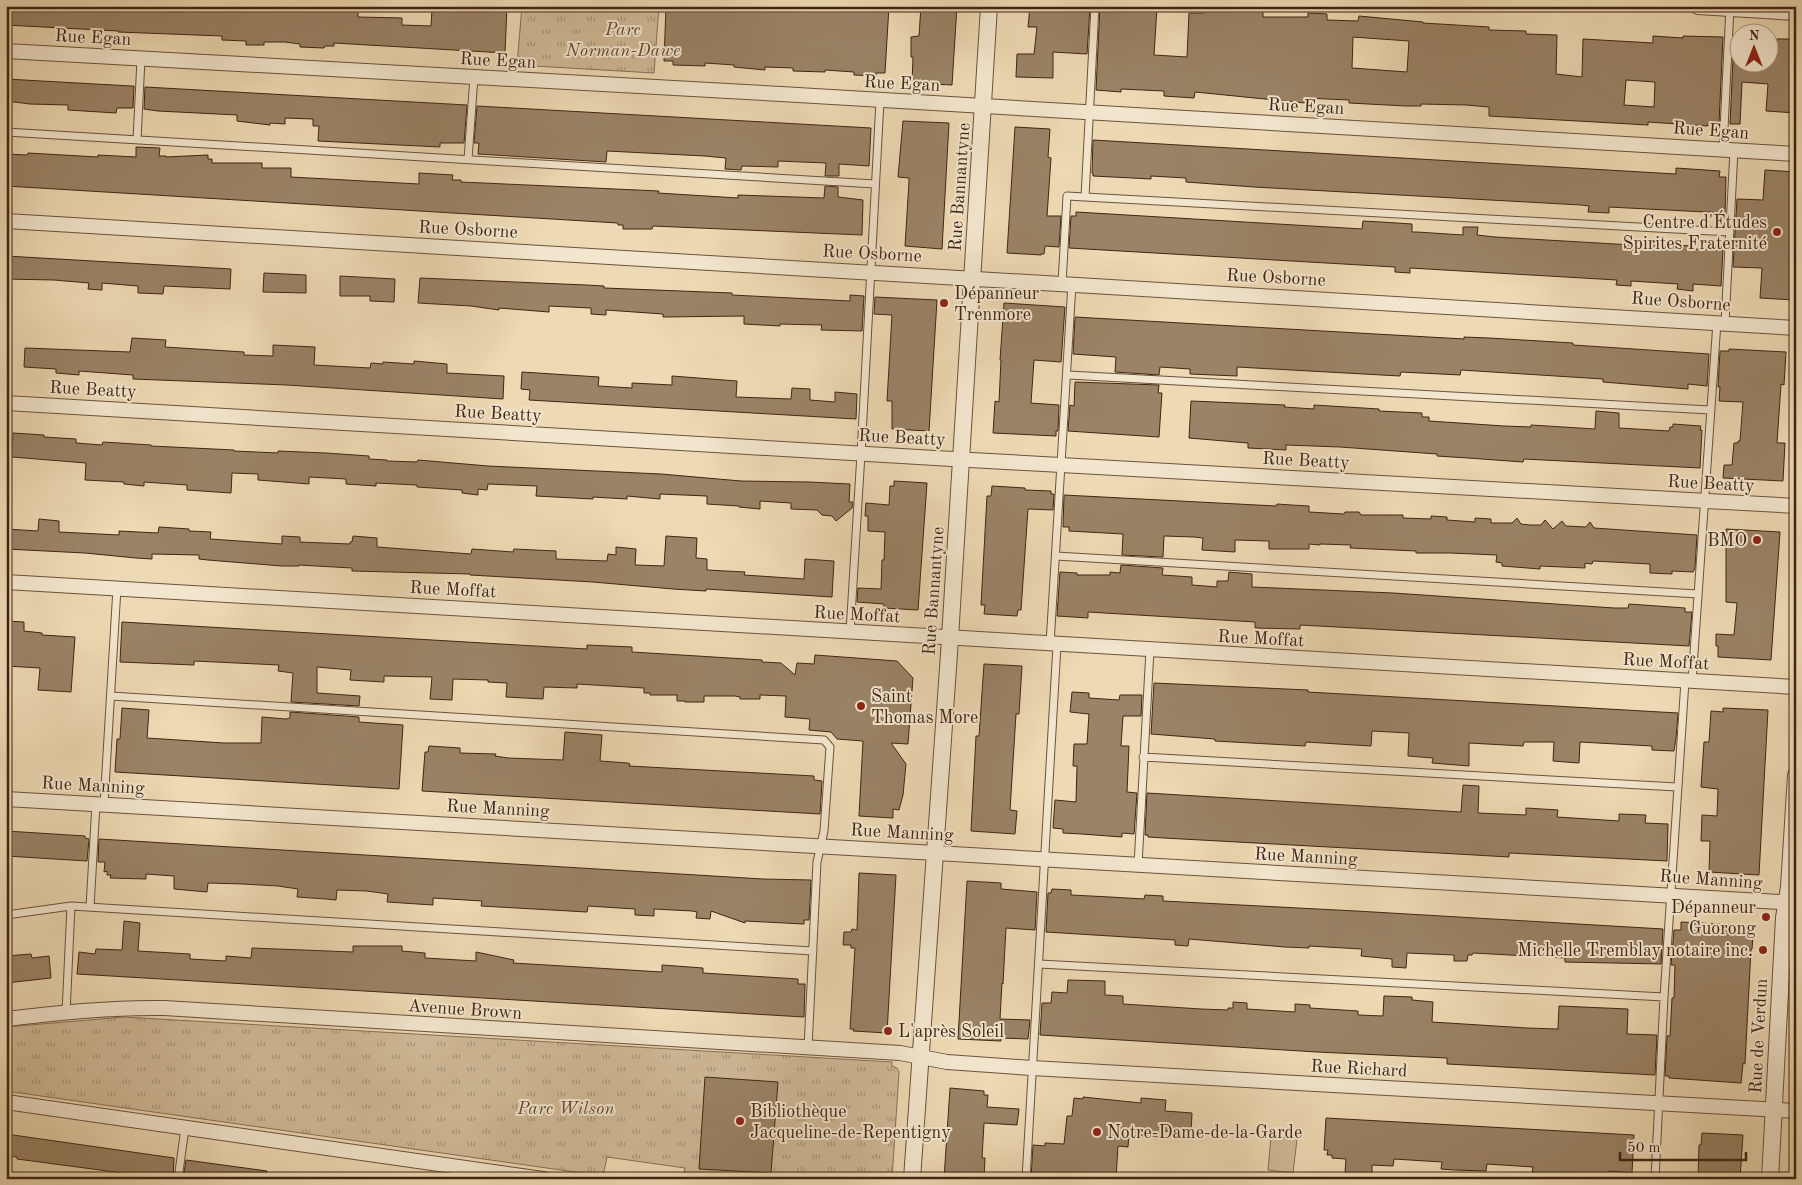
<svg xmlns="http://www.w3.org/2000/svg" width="1802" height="1185" viewBox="0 0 1802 1185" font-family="'Old Standard TT',serif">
  <defs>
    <pattern id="park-tufts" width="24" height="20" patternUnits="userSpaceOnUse" patternTransform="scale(1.25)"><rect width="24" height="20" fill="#d0ba98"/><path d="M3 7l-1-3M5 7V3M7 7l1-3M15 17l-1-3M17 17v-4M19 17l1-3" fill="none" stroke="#aa977b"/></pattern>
  </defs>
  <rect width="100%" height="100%" fill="#edd9b3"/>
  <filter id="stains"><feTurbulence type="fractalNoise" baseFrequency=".004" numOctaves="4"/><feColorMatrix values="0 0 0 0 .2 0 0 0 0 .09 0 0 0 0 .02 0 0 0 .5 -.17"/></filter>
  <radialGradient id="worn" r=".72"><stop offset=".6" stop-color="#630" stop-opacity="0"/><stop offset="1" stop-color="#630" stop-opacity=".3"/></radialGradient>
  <path fill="#d0ba98" stroke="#887056" d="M1271 1136 1297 1139 1293 1173 1268 1170Z"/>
  <path fill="url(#park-tufts)" stroke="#887056" d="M522 6H659L654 73 517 65Z
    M124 1017 892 1062V1066L897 1068 899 1072 892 1179H683L685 1168 607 1157 603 1176 6 1091V1027Z"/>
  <path fill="#9a8366" stroke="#402513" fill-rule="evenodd" d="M6 6H95L109 9 168 12H183V9L224 12V8H247V6H261V9L296 10V7L358 11V17L402 18V25L431 26 432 9 452 10V6H507L505 53 334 43V46H325L324 48 300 47V44L285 42H264V45H246V41L222 40V36L118 32V31L6 25Z
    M666 6H889L885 73H876V76L854 75V72L825 70V72L793 71V68L765 67V70L734 67V65L705 63V66L673 65V61H664Z
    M921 6H957L952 85 912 83 913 57H911V37L919 36Z
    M1030 6H1090L1087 54 1053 52V78L1016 77 1017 54H1034L1037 27H1028Z
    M1100 6 1157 7 1154 55 1187 57 1189 13H1204V9L1263 11V17H1308V13L1327 14V20L1358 21 1359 16 1423 22V23L1489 27V30L1526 31V34L1557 35 1556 74 1582 77 1583 39 1653 43V36L1683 38V36L1723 37 1719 123H1708V126L1648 122V125L1489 116V107L1466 105 1421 104V106H1406L1349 103V100L1305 98V103L1195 92 1194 98 1164 96V91L1121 89V92L1096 90ZM1353 37 1409 41 1407 72 1352 68ZM1626 80 1655 82 1654 107 1624 105Z
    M1734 37H1740V62H1770V39H1796V113L1766 111 1768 84 1742 82 1740 124H1730Z
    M6 79 131 86H134L133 108H117L116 113 68 110V105L30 104 6 101Z
    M145 87 467 105 464 143H440V147L318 141 319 126H313V119L285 118V124L270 123V125L237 121V115L158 111 144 109Z
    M477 106 871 128 869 166 839 164V176H825L826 163 778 161V167L742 166 741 170 725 169 726 158 705 156 607 151 606 162 478 154 479 143H474Z
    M903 121 949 123 942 249 905 246 909 181V178L898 177Z
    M1015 127 1050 129 1048 157 1051 158 1047 216H1061L1059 247 1045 246 1044 254H1041V255L1007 253Z
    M1093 140 1676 174V168L1720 171 1719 177H1726L1725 213 1609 207V213L1588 212 1589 206 1581 205 1254 187 1186 182V178L1151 176V179L1093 176V173H1092Z
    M136 147 160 148 159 156H166V157L208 155V159H212V163H262V168H291V177L419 184V173L453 175 452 180H461V182L659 191 658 193 738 198V195L824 198 825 186 838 187V197L863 200 862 235 653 226 652 229H623V225H618V223L6 186V154L27 155 28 153 98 157V155L136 157Z
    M1765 170 1796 172V267L1794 300 1760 298 1762 268 1733 267 1737 199 1763 200Z
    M1076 212 1362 229 1363 221 1381 222 1412 224V232H1417L1463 235V227H1478L1477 235 1495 237 1650 246V244L1694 246V249L1723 250 1721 286 1693 284V291L1677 289 1678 284 1631 281V286L1616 285 1617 280 1410 268V273L1395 272V267L1069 248 1071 216H1076Z
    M6 256 231 269 230 289 164 286 163 294 138 293V286L102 283V290L88 289 89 283 54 280 6 279Z
    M264 273 306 275V293L263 292Z
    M340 276 395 279 394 302 370 301V296H340Z
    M420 278 586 285 604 286V288L732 293V295L850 301V295L864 296 862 331 821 330 822 325 780 324V326L744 324V316L663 317V314L606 310V315L591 314V308L549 306V312L499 308V310L471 306 418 303Z
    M875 297 937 300 929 431 892 429V401H887L892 315 874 314Z
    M1004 303 1065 307 1061 362 1034 360 1031 403 1059 405 1058 431H1056V436L993 433 995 401 999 402 1001 360H1000Z
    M1075 317 1464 339V337L1489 338 1573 343V345L1709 354 1707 386 1688 384V389L1603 382V379L1461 370 1460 375 1401 372 1400 376 1237 367V376L1190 374V369L1160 367 1159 375 1115 372 1116 357 1073 354Z
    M132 338 166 340 165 347 244 352V355L273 356V345L315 347 314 365 370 368 371 363 383 364V362L414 364V361L447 364V373L504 376 503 399 287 385 133 379V375L79 371V375L56 373V369L24 367 25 348 130 352Z
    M1729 349 1786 352 1784 385 1781 384 1777 443H1785L1783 481 1723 478 1724 465H1732L1734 443H1738V441H1740L1743 402 1719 401 1720 387H1718L1720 351H1729Z
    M522 372 599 377 598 386 632 388V383L672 385V376L737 381 736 397 791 399 792 388 810 389V400L835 402V392L857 394 856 419 529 400 530 390 521 389Z
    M1075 382 1159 385 1158 393H1162L1159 437 1068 431 1070 405 1074 406Z
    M1191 401 1285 405 1284 407 1314 409V405L1379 409V411L1422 413V417H1429V421L1504 426 1531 427V425L1595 429 1596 411 1619 413V428L1669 431 1670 427H1673V424L1701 426 1700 430H1702L1700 468 1524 459 1523 462 1468 458 1437 456V454L1340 447 1286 445V450L1248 448V443L1189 438Z
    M13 433 44 435V437L76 439V443L102 445 103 442 151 445V446L234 450V451L278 453V451L326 453 369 456V459L387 460V461L417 462 418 460 488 466 661 474 741 481 809 482 850 484 849 502H853L852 508 836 521 832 516 822 515 817 510 791 509V503L760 501V509L739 507V506L707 504V496L660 494V499L627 496V499L593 497V499L536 496 537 486 488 484 487 490 478 489V495L462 493V490L417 487V485L376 483V486L346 484V479L309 477V484L258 480V474L232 473 231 493 187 490V485L144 482V486L124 484V482L85 480 86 463 12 457Z
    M894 481 927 483 918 610 884 608V604L857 602 858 588 881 589 882 560H884L885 532 868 531V516H865L866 503 889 505 890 486H894Z
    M992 486 1025 488V490L1051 491V494H1054L1053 510 1028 509 1021 610H1018L1017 616 984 614 985 605H981L987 496H991Z
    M1064 495 1276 506 1277 504 1291 505 1309 506V512L1344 514 1345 512H1359L1361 515H1403V518L1431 519V516L1447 517V520L1475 522V518L1491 519V523H1512L1517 518 1521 524 1530 525H1541L1545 520 1553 529 1562 521 1566 526 1586 527 1590 522 1594 528 1697 535 1695 568 1693 572 1672 571V574L1650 573V564L1593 561 1592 564 1585 563V568L1540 566V569L1502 566V563L1496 562 1497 555 1450 553H1416V551L1350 548 1351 545 1320 544V545L1309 544V549H1269V541L1235 540V552L1202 550 1203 538 1194 537 1164 536 1163 557 1122 555 1123 534 1069 531V527H1063Z
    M39 519 59 521V532L119 535V531L158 533 159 527 189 529V531L211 532 210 539 282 544V536L300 537V542L350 544V542H352L353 536 377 538V547L471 554 472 549 513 552 514 549 556 551V559L607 561 608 554 616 555V547L636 549 635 565 664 566 666 536 697 538 696 558 707 559V570L745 572 744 575 804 579 805 559 834 561 832 597 706 589V591L673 589 593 582 470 575V574L352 571V568L299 565V566H282L208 560 199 559V555L152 554V559L136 558 85 553 6 549V529L38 531Z
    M1726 529 1780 532 1771 660 1718 657V646H1716V634L1734 635 1737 603 1726 602Z
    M1121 565 1163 568 1162 575 1192 577V585L1217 587V581H1228L1229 572 1252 574V587L1393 593 1614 608H1628L1629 604 1685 608V612H1692L1689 646 1300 625V629L1255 628V622L1088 612V618L1057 616 1060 572 1077 573V575H1110V572L1120 573Z
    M6 621 24 622V631L42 633V635L75 637 71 692 38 690 40 668 6 666Z
    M122 622 587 649V645L632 647V652L762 660V662L781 663 795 675 797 663 814 664 815 655 897 661 913 678 908 744 891 743 906 764 903 795 899 810 893 809V818L859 816 863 741 837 739 831 732 809 730 810 719 785 717 786 696 760 695V699H740V697L735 696H704V702H685V701H677V695H650V693H644V688L577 684V688L544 687 543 699 506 697 507 683 488 682V680L453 679 452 700 430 699 432 677 384 676V682L350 680 351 670 317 667V693L360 696 359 706 291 702 293 673 278 671 279 665 194 661V665L120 662Z
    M984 664 1022 666 1019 714H1016L1010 810 1017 811 1015 834 971 831 976 736H979Z
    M1154 683 1308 690V692L1678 713 1676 738 1674 751 1652 750V746L1580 742 1579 763 1553 761 1554 742H1524L1523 746 1469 743V766L1432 763 1433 758 1408 756 1409 733 1372 731 1371 746 1306 742 1305 746 1215 741V739L1151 734Z
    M1072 692 1089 693V698L1119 700 1120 695H1142L1141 716H1123L1121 746H1129L1127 792 1137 793 1134 834 1122 833V837L1082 834 1063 833V829L1053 828 1055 800 1076 802 1077 766H1073L1074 744H1087L1089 714 1070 712Z
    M122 708 149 710 147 738 224 743H261L262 717 286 719 290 718V712L359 717V722L403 725 399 789 115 772 117 739H120Z
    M1723 708 1768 710 1759 875 1709 872 1710 841H1701L1702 815 1717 816 1718 789 1701 787 1704 742H1709L1711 711 1723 712Z
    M565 732 602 735 600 761 628 763 630 764 629 766 814 776V780L822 781 820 814 422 791 425 752H428L429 746 460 748V753L496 754 495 756 508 758 563 760Z
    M1463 785 1479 786 1478 813 1526 815V808L1558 810 1557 817 1619 821V814L1646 815 1645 823 1668 824 1667 861 1509 853V857L1457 854 1164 838 1148 837V835H1145L1147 793 1461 812Z
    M6 831 85 836V838L89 839 87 861 6 856Z
    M99 839 763 879 811 880 809 920H804V924L745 921V923L711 911 710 919 696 918 697 912 692 911 654 909V916L635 915V909L588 906 587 912 481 906 482 901 433 898V905L387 902 388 894 367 891 337 890 336 900 326 899 297 897 298 889 278 886 243 884 208 883 207 892 174 889V876L146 874V879L110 878 111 875H107V871L104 872 105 862H98Z
    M859 873 896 875 887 1033 853 1031 854 1029H850L855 948H851V945H843L844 932H851L852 929 857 930Z
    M967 881 1001 883V889L1037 892 1035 930 1006 928 1003 984 1002 983 1000 1019 1030 1020 1028 1039 1001 1038V1041L958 1039Z
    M1052 889 1071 890V895L1110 897 1144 899 1145 895 1163 896V901L1356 911 1663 929 1661 964 1565 962V958L1473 953 1472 955H1468L1467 961H1454V955L1407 953 1406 968 1392 967V959L1361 956 1362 949 1309 946V948L1285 947 1189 939 1188 946 1175 945V940L1046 932 1048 893H1051Z
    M124 921 140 923 138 951 190 954V959L226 961V956L251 958 252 948 353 952V946H402V951L425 953V958L476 961V952L514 960 513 963 662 972V965L703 968V973L798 979V984H805L804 1017 77 974 79 952 95 954 96 949 122 950Z
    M1681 922 1754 926 1752 949H1751L1745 1064 1743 1063 1741 1083 1669 1078V1076H1665L1667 1036H1670L1672 998H1674L1675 965H1671L1674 930H1681Z
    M31 954 32 958 49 956 51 978 6 983V956Z
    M1068 980 1105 981V995L1123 996V1004L1201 1009 1228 1010V1008H1233V1002L1247 1003V1009L1295 1012V1004L1310 1005V1008L1358 1011V1015L1383 1016 1384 996 1412 997V1000L1433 1002 1432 1022 1527 1028 1558 1029 1559 1006 1628 1009 1627 1034 1657 1035 1655 1075 1447 1064V1058L1317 1052 1040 1035 1042 1003H1051L1052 992 1067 993Z
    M705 1077 778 1082 771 1173 699 1169Z
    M950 1088 984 1091V1095H988L987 1107 1019 1109 1017 1125 984 1123 982 1158H985L984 1179H944Z
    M1083 1097 1141 1103V1098L1166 1100 1165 1111 1192 1113 1191 1133 1164 1131V1137L1129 1135 1128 1147 1118 1146 1116 1179H1031L1033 1145 1045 1146V1143L1064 1144 1067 1116H1072L1074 1098 1083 1099Z
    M1326 1118 1634 1135 1632 1173 1609 1171V1179H1603L1532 1174 1533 1167 1487 1164 1486 1171 1455 1170 1441 1169 1442 1162 1394 1159 1393 1166 1372 1165V1174L1345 1173 1346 1159 1332 1158V1155H1327L1328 1150H1324Z
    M1702 1133 1743 1135 1740 1179H1698L1699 1145H1701Z
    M6 1134 174 1158 173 1179H145V1176L17 1159V1157L6 1156Z
    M186 1160 267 1171V1179H183Z"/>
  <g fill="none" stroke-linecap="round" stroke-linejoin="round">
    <defs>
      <path id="service" d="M1095 6 1085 197 1730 232
        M6 132 875 184
        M137 140 141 59
        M1723 149 1730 7
        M468 159 474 77
        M1062 283 1067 196 1085 197
        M1725 323 1734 150
        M1068 375 1710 410
        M1056 556 1698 594
        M850 632 861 454 880 101
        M1050 644 1072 284
        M1692 682 1717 322
        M111 696 824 740 830 747 824 831 817 862 808 1048
        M1143 757 1677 787
        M104 804 117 588
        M1138 865 1150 650
        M90 907 96 804
        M6 915 71 906 813 951
        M1039 964 1664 997
        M66 1013 71 906
        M178 1179 185 1128
        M1026 1179 1057 645
        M1655 1179 1664 997 1685 681"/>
      <path id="minor" d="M6 51 781 94 1796 154
        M6 221 1796 328
        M6 403 935 458 1796 506
        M6 582 1796 687
        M6 799 1796 903
        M6 1019C59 1013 111 1007 164 1008L900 1053 947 1062 1032 1068 1796 1111
        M6 1102 543 1179"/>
      <path id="tertiary" d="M1698 6 1796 12
        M912 1179 949 654 989 6
        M1770 1179 1784 918 1789 887 1796 775"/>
    </defs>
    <use href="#service" stroke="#6b523b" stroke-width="9"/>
    <use href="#minor" stroke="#6b523b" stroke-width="16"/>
    <use href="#tertiary" stroke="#6b523b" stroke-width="18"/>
    <use href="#service" stroke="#f3e6ce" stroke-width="7"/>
    <use href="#minor" stroke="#f3e6ce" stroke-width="14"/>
    <use href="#tertiary" stroke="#f3e6ce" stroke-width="16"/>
  </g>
  <g fill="#8f2418" stroke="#f3e6ce" stroke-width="2">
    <circle cx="1777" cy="232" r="5"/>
    <circle cx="944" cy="303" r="5"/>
    <circle cx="1757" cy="540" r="5"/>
    <circle cx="861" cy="706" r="5"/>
    <circle cx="1766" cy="917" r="5"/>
    <circle cx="1763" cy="950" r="5"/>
    <circle cx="888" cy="1031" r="5"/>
    <circle cx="740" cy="1121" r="5"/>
    <circle cx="1097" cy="1132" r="5"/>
  </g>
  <g text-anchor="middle" stroke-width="4" stroke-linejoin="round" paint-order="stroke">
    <g font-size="18" font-style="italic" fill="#644a34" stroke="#f3e6ce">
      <text x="623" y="35">Parc<tspan x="623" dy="21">Norman-Dawe</tspan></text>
      <text x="566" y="1114">Parc Wilson</text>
    </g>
    <g font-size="18" fill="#402513" stroke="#f3e6ce">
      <text transform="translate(93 37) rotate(3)" y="6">Rue Egan</text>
      <text transform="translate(498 60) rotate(3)" y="6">Rue Egan</text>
      <text transform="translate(902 83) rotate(3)" y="6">Rue Egan</text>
      <text transform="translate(1306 106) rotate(3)" y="6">Rue Egan</text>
      <text transform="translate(1711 130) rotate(4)" y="6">Rue Egan</text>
      <text transform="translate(959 187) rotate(-86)" y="6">Rue Bannantyne</text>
      <text transform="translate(468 229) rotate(3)" y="6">Rue Osborne</text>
      <text transform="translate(872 253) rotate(3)" y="6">Rue Osborne</text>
      <text transform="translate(1276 277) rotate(3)" y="6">Rue Osborne</text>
      <text transform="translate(1681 301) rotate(4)" y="6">Rue Osborne</text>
      <text transform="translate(93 389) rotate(3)" y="6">Rue Beatty</text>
      <text transform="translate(498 413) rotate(3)" y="6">Rue Beatty</text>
      <text transform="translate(902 437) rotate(3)" y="6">Rue Beatty</text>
      <text transform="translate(1306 460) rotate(3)" y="6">Rue Beatty</text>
      <text transform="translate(1711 483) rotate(3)" y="6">Rue Beatty</text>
      <text transform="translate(453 589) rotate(3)" y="6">Rue Moffat</text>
      <text transform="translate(933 591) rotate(-86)" y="6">Rue Bannantyne</text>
      <text transform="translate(857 614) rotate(3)" y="6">Rue Moffat</text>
      <text transform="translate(1261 638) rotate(3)" y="6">Rue Moffat</text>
      <text transform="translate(1666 661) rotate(3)" y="6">Rue Moffat</text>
      <text transform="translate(93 785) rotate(3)" y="6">Rue Manning</text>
      <text transform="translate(498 808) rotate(3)" y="6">Rue Manning</text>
      <text transform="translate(902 832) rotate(3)" y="6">Rue Manning</text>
      <text transform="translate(1306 856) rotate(3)" y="6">Rue Manning</text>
      <text transform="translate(1711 879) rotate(4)" y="6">Rue Manning</text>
      <text transform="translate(465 1009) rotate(4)" y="6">Avenue Brown</text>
      <text transform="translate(1758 1036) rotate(-87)" y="6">Rue de Verdun</text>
      <text transform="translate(1359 1068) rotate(3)" y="6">Rue Richard</text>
    </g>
    <g font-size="18" fill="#402513" stroke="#f3e6ce" text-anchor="start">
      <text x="1767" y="228" text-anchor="end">Centre d'Études<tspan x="1767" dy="21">Spirites Fraternité</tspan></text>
      <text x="954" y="299">Dépanneur<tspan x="954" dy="21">Trenmore</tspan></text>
      <text x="1747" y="546" text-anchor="end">BMO</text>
      <text x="871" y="702">Saint<tspan x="871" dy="21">Thomas More</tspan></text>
      <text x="1756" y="913" text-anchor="end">Dépanneur<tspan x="1756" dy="21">Guorong</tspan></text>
      <text x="1753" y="956" text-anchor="end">Michelle Tremblay notaire inc.</text>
      <text x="898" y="1037">L'après Soleil</text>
      <text x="750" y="1117">Bibliothèque<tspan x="750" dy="21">Jacqueline-de-Repentigny</tspan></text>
      <text x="1107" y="1138">Notre-Dame-de-la-Garde</text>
    </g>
  </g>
  <rect width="1802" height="1185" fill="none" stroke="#edd9b3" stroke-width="25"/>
  <rect x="8" y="8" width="1787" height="1170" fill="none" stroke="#402513" stroke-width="2.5"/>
  <rect x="12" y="12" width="1777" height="1160" fill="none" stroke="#402513"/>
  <g transform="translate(1754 48)"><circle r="24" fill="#f3e6ce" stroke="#ab9983"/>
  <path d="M0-4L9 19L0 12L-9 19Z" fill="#8f2418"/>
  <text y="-8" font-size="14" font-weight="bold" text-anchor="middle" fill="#402513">N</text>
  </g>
  <path d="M1620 1152v8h126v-8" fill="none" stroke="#402513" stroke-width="2.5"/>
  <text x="1627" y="1152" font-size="15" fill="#402513" stroke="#f3e6ce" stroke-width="4" paint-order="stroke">50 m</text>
  <rect width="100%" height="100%" filter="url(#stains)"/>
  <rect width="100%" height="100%" fill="url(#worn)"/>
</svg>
